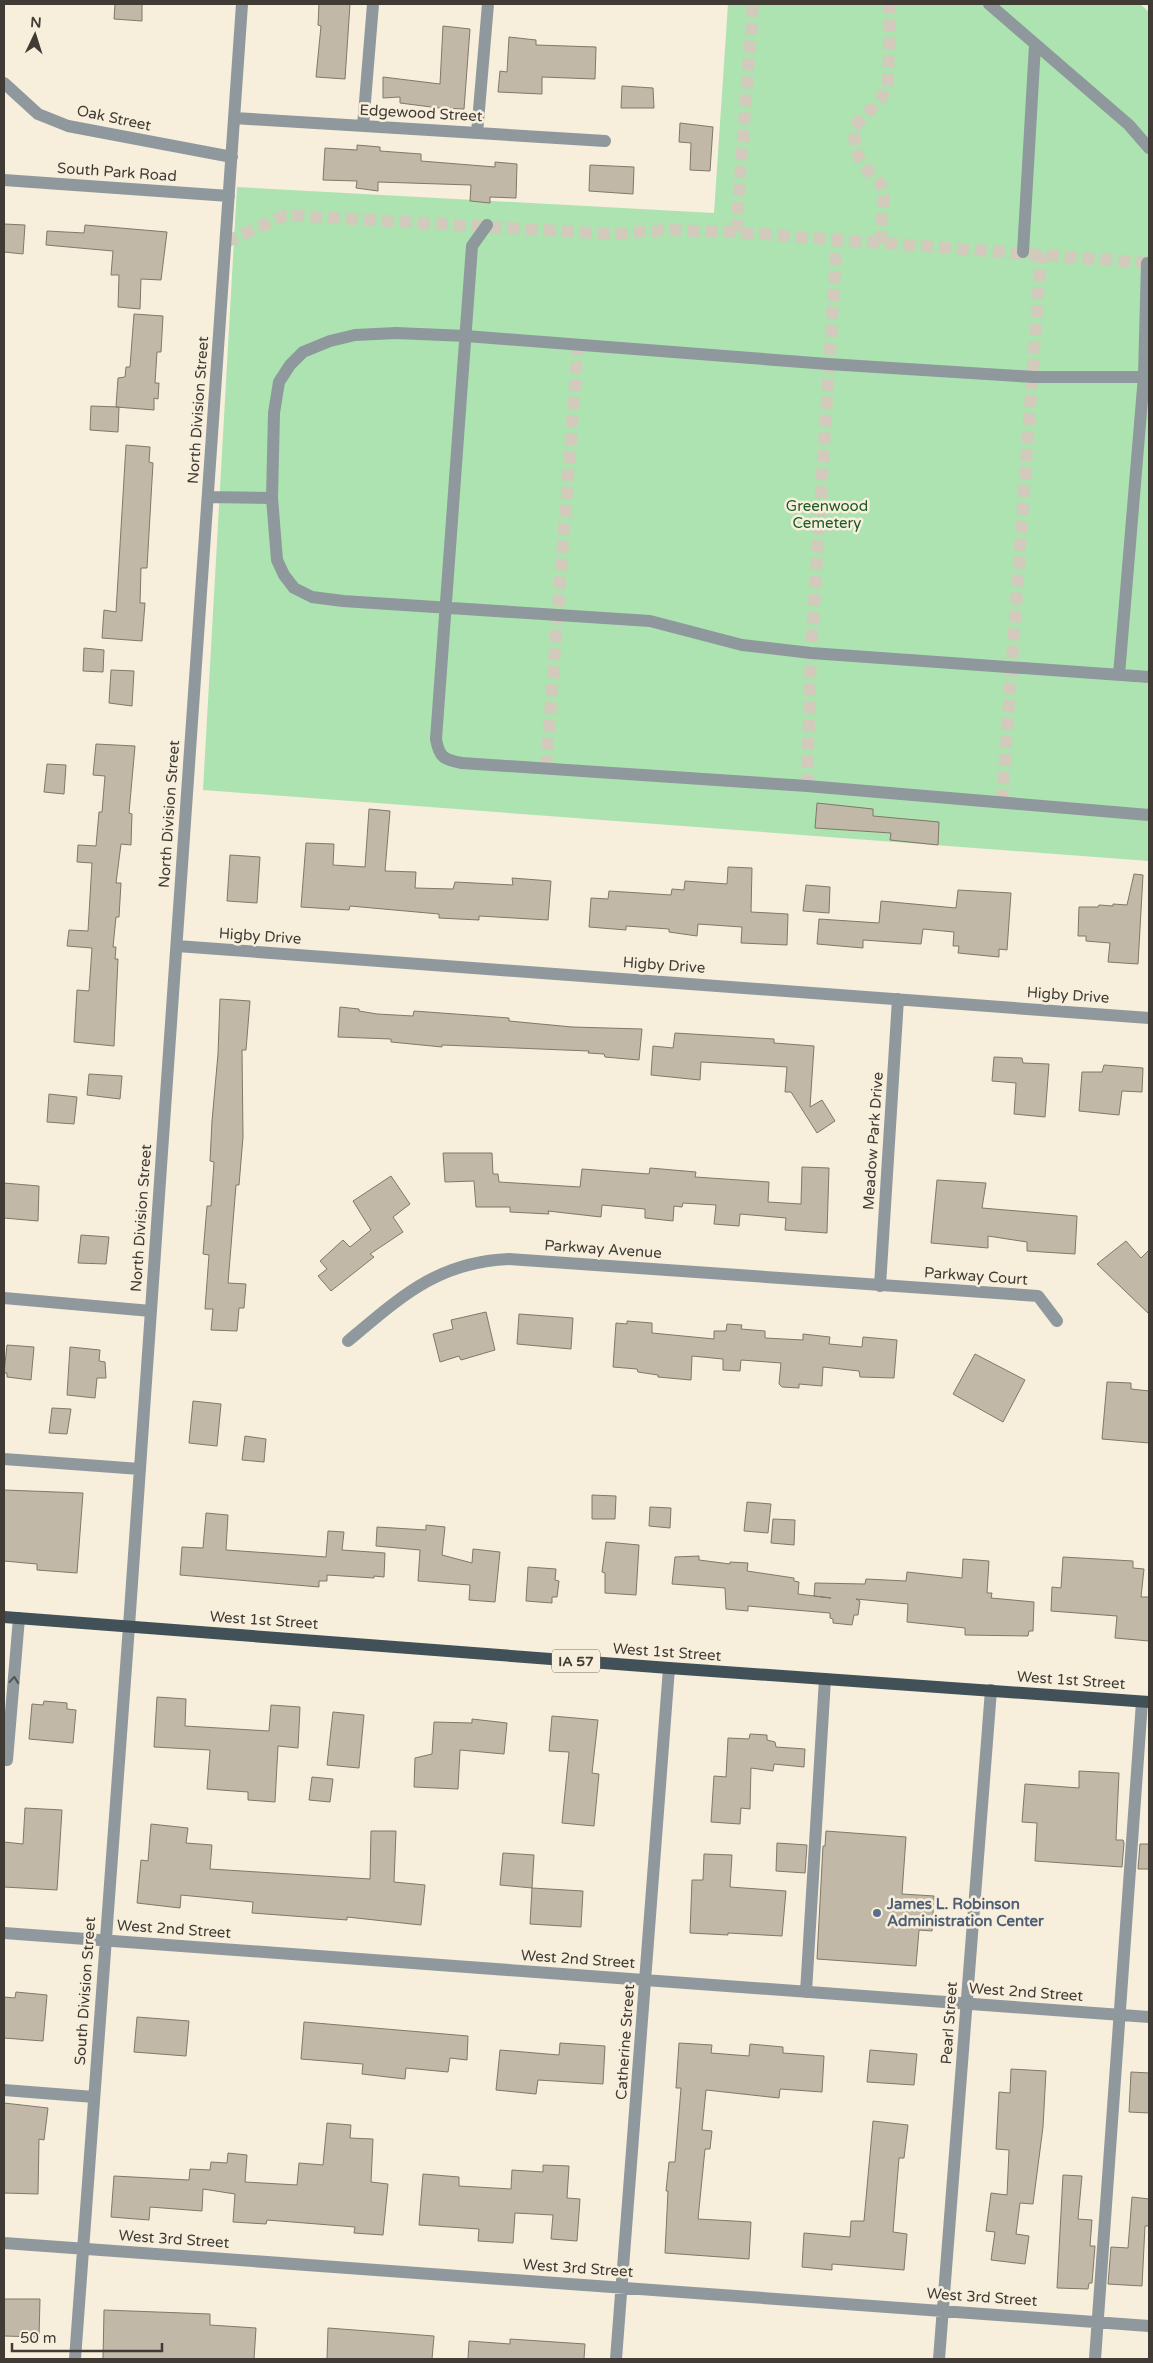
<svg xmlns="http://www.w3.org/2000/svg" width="1153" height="2363" viewBox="0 0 1153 2363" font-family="'Varela Round',sans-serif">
  <rect width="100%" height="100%" fill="#f7eedc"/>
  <path fill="#ace3b0" d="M728 4H1140L1149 12V861L203 790 237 187 714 213Z"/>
  <path fill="#c1b8a7" stroke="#807868" d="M115 4H142V21L114 19Z
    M319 4H350L345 79 316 77 321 26 318 25Z
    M443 26 470 29 464 109 439 108 400 103V97L383 98V77L440 84Z
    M509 37 536 40V45L596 47 595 79 542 77V94L498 92 500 71 507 72Z
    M622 86 653 88 654 108H621Z
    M680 123 713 127 710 171 690 170 691 143 679 142Z
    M357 145 380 147V151L421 154V161L495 167V162L517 164 516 198 490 197V203L470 201 471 185 378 182V191L356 188 357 181 323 180 325 148 357 150Z
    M590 165 634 167 633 194 589 191Z
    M4 224 25 225 23 254 4 252Z
    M85 225 167 232 161 280 141 279 140 309 118 307 119 275H111L113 251 46 245 47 231 84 233Z
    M134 314 163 316 161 352H157L155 383H159L158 399 154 398V410L116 407 118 378 125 377 126 367H130Z
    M91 406 119 407 118 432 90 430Z
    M126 445 150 447 149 462 153 463 147 568H141L140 603H145L142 641 102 638 104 610 116 612Z
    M84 648 104 650 103 672 83 671Z
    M111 670 134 671 132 706 109 703Z
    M96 744 135 746 129 813 132 814 131 845 121 844 116 883H121L119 917H116L113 947H116L115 959H118L114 1046 74 1042 77 990 89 991 92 948 67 946 69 930 88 931 92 863 77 862 78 845 96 846 99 812H102L105 776 93 775Z
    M47 764 66 765 64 794 44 792Z
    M817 803 873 809V816L939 822 938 845 890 840 891 833 815 828Z
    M369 809 390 811 385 871 416 872 415 888 453 889 455 882 513 885 512 878 551 881 548 920 479 916V920L439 918V914L350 906 349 910 301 907 306 843 334 844 333 865 365 867Z
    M230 855 260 857 257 903 227 901Z
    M728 867 752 868 751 912 788 914 787 945 741 943 742 927 698 924 697 936 669 932V929L626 926V930L589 927 591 898 608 899 609 891 671 895 672 889 684 890 685 881 727 884Z
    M1134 874 1143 875 1138 964 1108 962 1110 943 1086 941V936H1078L1079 907H1098L1099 905 1113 906V904L1127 905Z
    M806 885 830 887 829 913 803 911Z
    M958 890 1011 893 1007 950 999 949V957L958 953 959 946H953L954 932 923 929 921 944 863 940V948L817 944 819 919 879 923 881 901 956 908Z
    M220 999 250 1001 246 1050H242L243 1137 239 1185H236L228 1283 246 1284 244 1308H239L237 1331 211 1330 213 1309H205L209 1255 203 1254 207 1206H211L214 1162 210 1161 212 1121 218 1054Z
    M340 1007 359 1009V1011L377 1014 413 1016 414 1011 509 1018V1021L572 1027 642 1029 639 1060 605 1057 604 1054 588 1053 589 1051 442 1045V1047L391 1042V1039L338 1037Z
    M675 1033 774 1039V1043L814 1046 810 1107 822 1100 835 1121 817 1133 791 1092H785L787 1067 701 1062 700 1080 651 1075 653 1046 673 1048Z
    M994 1057 1022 1058 1023 1063 1049 1064 1045 1117 1014 1114 1016 1083 992 1081Z
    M1104 1065 1143 1068 1142 1092 1122 1091 1119 1115 1079 1111 1082 1072H1102Z
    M89 1074 122 1076 120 1099 87 1095Z
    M49 1094 77 1097 74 1124 47 1122Z
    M443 1153H492L493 1174H498L499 1182 580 1187 582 1169 649 1174 650 1168 696 1172 695 1177 769 1182 768 1202 801 1204 802 1167 829 1168 827 1233 785 1230 786 1218 740 1214 739 1226 714 1224 716 1205 683 1203 682 1207 674 1206 673 1221 645 1218V1209L602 1205 601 1217 548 1211 549 1214 510 1212V1207H476L474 1181 445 1182Z
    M391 1176 410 1204 393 1217 403 1232 370 1254 374 1257 331 1291 318 1276 327 1269 320 1261 343 1240 350 1247 371 1230 353 1201Z
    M937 1180 986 1183 982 1208 1077 1216 1075 1254 1027 1251V1242L988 1236V1248L931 1243Z
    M4 1183 39 1186 38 1221 4 1218Z
    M81 1235 109 1237 106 1264 78 1263Z
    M1126 1241 1141 1258 1149 1250V1314L1097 1264Z
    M486 1312 495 1350 461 1360 459 1356 440 1362 433 1334 453 1329 451 1320Z
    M519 1314 573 1318 571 1349 517 1344Z
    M627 1321 652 1323V1333L714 1339V1331H726L727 1324 742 1325 741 1329 765 1331V1338L803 1340V1334L830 1337 829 1344 862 1347 863 1337 897 1340 894 1378 860 1377 859 1371 823 1367 822 1386 799 1384V1388L782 1387 779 1384 781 1363 741 1360 740 1371 723 1370V1359L692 1356 691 1380 658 1377V1375L638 1372 637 1369 613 1367 616 1323 627 1324Z
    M7 1345 34 1347 31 1380 7 1377V1373H4Z
    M70 1347 100 1350 99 1361 105 1362 106 1378H97L95 1398 67 1395Z
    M975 1354 1025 1380 1003 1422 953 1394Z
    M1107 1382 1131 1383V1389L1149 1391V1443L1102 1439Z
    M193 1401 221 1404 217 1446 189 1443Z
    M52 1408 71 1409 67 1434 49 1433Z
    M245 1436 266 1439 264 1462 242 1460Z
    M4 1490 83 1493 77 1573 37 1570V1564L4 1561Z
    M592 1495 616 1496 615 1519H592Z
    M747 1502 771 1504 768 1533 744 1531Z
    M650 1507 671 1508 670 1528 649 1526Z
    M206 1513 228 1515 226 1550 326 1557 328 1531 344 1532 342 1550 385 1553 384 1577 374 1576V1578L327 1575V1581H319V1587L180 1575 182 1547 203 1548Z
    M773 1519 795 1520 794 1545 771 1543Z
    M426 1525 445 1527 442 1555 472 1563 473 1549 500 1552 495 1602 469 1600 470 1585 418 1581 420 1550 376 1546 377 1527 426 1530Z
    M606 1542 639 1545 636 1595 605 1593V1573L602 1572Z
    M699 1556V1560L730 1564V1562L748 1563 747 1571 794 1578V1581L799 1582 798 1594 831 1598 814 1596 815 1583 865 1584 866 1579 906 1581 907 1572 962 1578 963 1559 989 1561 987 1593H992L991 1598 1034 1602 1033 1631H1029L1028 1636 965 1635V1628L907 1622 908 1604 856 1599 860 1601 858 1615H854L852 1625 833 1623V1619L830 1618V1613L748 1606V1611L726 1609 725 1588 672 1584 675 1557Z
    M1063 1557 1133 1561V1568L1144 1569 1141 1597H1149V1641L1115 1638 1117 1616 1051 1611 1052 1587 1061 1588Z
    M528 1567 556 1569 555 1580 559 1581 557 1597H552V1603L526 1601Z
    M157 1697 186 1699 185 1726 269 1731 271 1705 300 1707 298 1748 278 1746 275 1802 248 1800V1792L207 1789 210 1750 154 1747Z
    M44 1701 67 1703V1709L76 1710 73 1743 29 1739 32 1704 43 1705Z
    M333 1712 364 1715 359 1768 327 1765Z
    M552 1716 598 1720 592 1773 599 1774 594 1826 562 1823 569 1752 549 1751Z
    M472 1719 507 1723 504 1754 460 1750 458 1789 414 1787 415 1758 432 1754 434 1722 472 1723Z
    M750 1734 767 1735V1740L775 1742 776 1747 805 1749 804 1767 774 1764 773 1771 751 1768 750 1809 741 1808 740 1824 711 1822 714 1776 726 1777 728 1738 749 1739Z
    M1079 1771 1119 1773 1116 1840H1123L1124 1843 1122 1867 1035 1861 1037 1823 1022 1822 1025 1784 1079 1788Z
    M312 1777 333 1779 330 1802 309 1800Z
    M25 1808 62 1810 57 1890 4 1887V1842L23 1844Z
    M151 1824 188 1828 186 1843 212 1845 210 1869 370 1879 371 1831H396L394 1882 425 1885 421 1925 347 1917V1920L252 1913 253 1902 181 1895 180 1908 137 1903 141 1860 148 1861Z
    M826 1831 906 1837 902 1894 934 1896 932 1931 919 1930 916 1966 817 1959 823 1846H825Z
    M777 1843 807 1845 805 1873 776 1871Z
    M1140 1844H1149V1869H1138Z
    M503 1853 534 1855 532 1888 500 1885Z
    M704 1854 732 1855 730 1887 786 1891 782 1936 728 1933V1935L690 1933 692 1880H703Z
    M532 1888 583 1891 581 1927 530 1924Z
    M16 1992 47 1995 43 2041 4 2038V1997L15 1998Z
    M137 2017 189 2021 186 2056 134 2052Z
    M304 2022 468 2036 467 2060 450 2058 448 2072 406 2068 405 2079 362 2074 363 2064 301 2059Z
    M560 2043 605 2046 603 2084 538 2080 536 2094 496 2090 500 2050 559 2055Z
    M679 2043 712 2045 711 2053 749 2056 750 2044 783 2047V2053L824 2056 822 2092 780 2089 779 2098 706 2090 702 2130 712 2131 710 2149H705L698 2219 751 2222 749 2259 665 2253 668 2191H666L669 2162H675L681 2088H676Z
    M870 2050 917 2054 914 2085 867 2082Z
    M1011 2069 1046 2071 1043 2127 1033 2204 1020 2203 1016 2234 1029 2236 1025 2264 991 2260 995 2232 986 2231 991 2193 1007 2195 1009 2150 996 2149 999 2092 1010 2093Z
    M1131 2072 1149 2073V2113L1129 2112Z
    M4 2103 48 2108 44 2140 39 2139 38 2194 4 2193Z
    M873 2121 908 2125 904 2158H899L893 2232 907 2234 904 2270 832 2264V2270L802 2267 804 2233 850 2237 851 2221H864Z
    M327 2123 351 2125 350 2138 373 2139 371 2182 388 2184 383 2235 354 2233 355 2227 267 2220 266 2224 233 2222 235 2194 203 2189 202 2211 150 2207 149 2220 111 2217 114 2176 189 2180 190 2169 210 2170 211 2162 227 2163 228 2153 247 2155 245 2182 297 2185 299 2163 323 2165Z
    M543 2165 569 2166 567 2198 580 2199 577 2241 551 2239 553 2215 515 2213 513 2243 478 2241 479 2229 419 2225 423 2174 459 2177V2186L511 2189 512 2170 543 2172Z
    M1063 2175 1082 2176 1078 2219 1092 2220 1090 2246H1095L1092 2283H1089L1088 2289 1057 2288Z
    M1132 2197 1149 2199V2226H1145L1142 2286 1108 2284 1111 2247 1128 2248Z
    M4 2299H40L39 2337 4 2336Z
    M104 2310 210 2314V2325L256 2328 254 2359H103Z
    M328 2328 434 2336 432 2359H327Z
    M510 2339 585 2344 584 2359H468L469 2341 510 2344Z"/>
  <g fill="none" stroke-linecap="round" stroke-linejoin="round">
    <path stroke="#d2cabb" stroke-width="12" stroke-dasharray="12 6" stroke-linecap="butt" d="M736 232 753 4
      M226 242 286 215 612 234 668 230 736 232 1149 263
      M880 243 884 196 881 184 862 164 855 149 854 127 880 100 888 85 890 4
      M546 768 578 345
      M807 786 811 653 837 239
      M1002 802 1041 253"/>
    <path stroke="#8f989c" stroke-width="12" d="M989 4 1129 125 1149 148
      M4 83 38 114 68 126 232 157
      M234 118 605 141
      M363 126 373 4
      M477 133 488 4
      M4 180 229 196
      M487 225 472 246 436 739C439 757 444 760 462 763L807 786 1149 815
      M1023 252 1035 45
      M1149 377H1034L828 364 466 336 396 333 355 335 330 341 303 352 290 365 279 382 274 413 272 498 277 560 284 575 294 588 312 597 343 601 650 621 742 645 811 653 1149 677
      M208 497 272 498
      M1119 675 1144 376 1147 263
      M177 946 1149 1018
      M880 1286 898 999
      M4 1298 151 1311
      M348 1341C401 1297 437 1262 509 1259L1038 1296 1057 1321
      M4 1459 140 1469
      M4 1760H7L19 1618
      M4 1933 1149 2017
      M806 1992 825 1679
      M4 2090 94 2097
      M4 2243 1149 2326
      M75 2359 129 1626 242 4
      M616 2359 669 1668
      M939 2359 991 1690
      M1095 2359 1142 1702"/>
    <path stroke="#425157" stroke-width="12" d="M4 1617 669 1668 1149 1702"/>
  </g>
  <defs><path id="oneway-chevron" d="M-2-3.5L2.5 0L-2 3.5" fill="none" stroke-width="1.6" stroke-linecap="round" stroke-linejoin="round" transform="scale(1.25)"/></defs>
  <use stroke="#54534f" href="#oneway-chevron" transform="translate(14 1680) rotate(-85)"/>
  <circle fill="#5c6f8a" stroke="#f7eedc" stroke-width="2" cx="877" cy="1913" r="5"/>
  <g text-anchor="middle" stroke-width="5" stroke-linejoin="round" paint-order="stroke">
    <rect fill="#f7eedc" stroke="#777167" stroke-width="1" x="552" y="1649.5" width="48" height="23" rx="4"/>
    <g font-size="14" font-weight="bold" fill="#403c35">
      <text x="576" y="1666">IA 57</text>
    </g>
    <g font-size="15" fill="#403c35" stroke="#f7eedc">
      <text transform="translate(421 113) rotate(3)" y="5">Edgewood Street</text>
      <text transform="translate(114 118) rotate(12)" y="5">Oak Street</text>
      <text transform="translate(117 172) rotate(4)" y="5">South Park Road</text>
      <text transform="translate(198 410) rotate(-86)" y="5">North Division Street</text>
      <text transform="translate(169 814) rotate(-86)" y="5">North Division Street</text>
      <text transform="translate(260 936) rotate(4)" y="5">Higby Drive</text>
      <text transform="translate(664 965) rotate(4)" y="5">Higby Drive</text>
      <text transform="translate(1068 995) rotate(4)" y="5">Higby Drive</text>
      <text transform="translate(873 1141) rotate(-86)" y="5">Meadow Park Drive</text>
      <text transform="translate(141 1218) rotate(-86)" y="5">North Division Street</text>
      <text transform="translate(603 1249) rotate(4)" y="5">Parkway Avenue</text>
      <text transform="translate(976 1276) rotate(4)" y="5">Parkway Court</text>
      <text transform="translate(264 1620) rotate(4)" y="5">West 1st Street</text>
      <text transform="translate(667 1652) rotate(4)" y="5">West 1st Street</text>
      <text transform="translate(1071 1680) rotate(4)" y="5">West 1st Street</text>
      <text transform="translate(174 1929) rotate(4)" y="5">West 2nd Street</text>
      <text transform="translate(578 1959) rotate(4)" y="5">West 2nd Street</text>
      <text transform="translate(85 1991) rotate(-86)" y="5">South Division Street</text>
      <text transform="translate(1026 1992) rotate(4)" y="5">West 2nd Street</text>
      <text transform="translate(949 2023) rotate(-86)" y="5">Pearl Street</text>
      <text transform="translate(625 2042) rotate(-86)" y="5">Catherine Street</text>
      <text transform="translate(174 2239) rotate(4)" y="5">West 3rd Street</text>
      <text transform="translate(578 2268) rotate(4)" y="5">West 3rd Street</text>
      <text transform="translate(982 2297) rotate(4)" y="5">West 3rd Street</text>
    </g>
    <g font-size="15" fill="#195a25" stroke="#f7eedc">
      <text x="827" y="511">Greenwood<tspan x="827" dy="17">Cemetery</tspan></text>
    </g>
    <g font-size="15" font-weight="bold" fill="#4e5e75" stroke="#f7eedc" text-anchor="start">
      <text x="887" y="1909">James L. Robinson<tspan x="887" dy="17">Administration Center</tspan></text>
    </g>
  </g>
  <rect width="1153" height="2363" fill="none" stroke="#403c35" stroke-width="10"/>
  <g transform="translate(35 35) rotate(4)" stroke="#f7eedc" stroke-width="4" paint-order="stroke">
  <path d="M0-4L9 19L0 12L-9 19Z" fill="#403c35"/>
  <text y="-8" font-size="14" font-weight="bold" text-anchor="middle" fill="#403c35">N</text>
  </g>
  <path d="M12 2343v8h150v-8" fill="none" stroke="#403c35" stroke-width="2.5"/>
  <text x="20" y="2343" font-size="15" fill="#403c35" stroke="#f7eedc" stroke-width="4" paint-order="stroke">50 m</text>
</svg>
